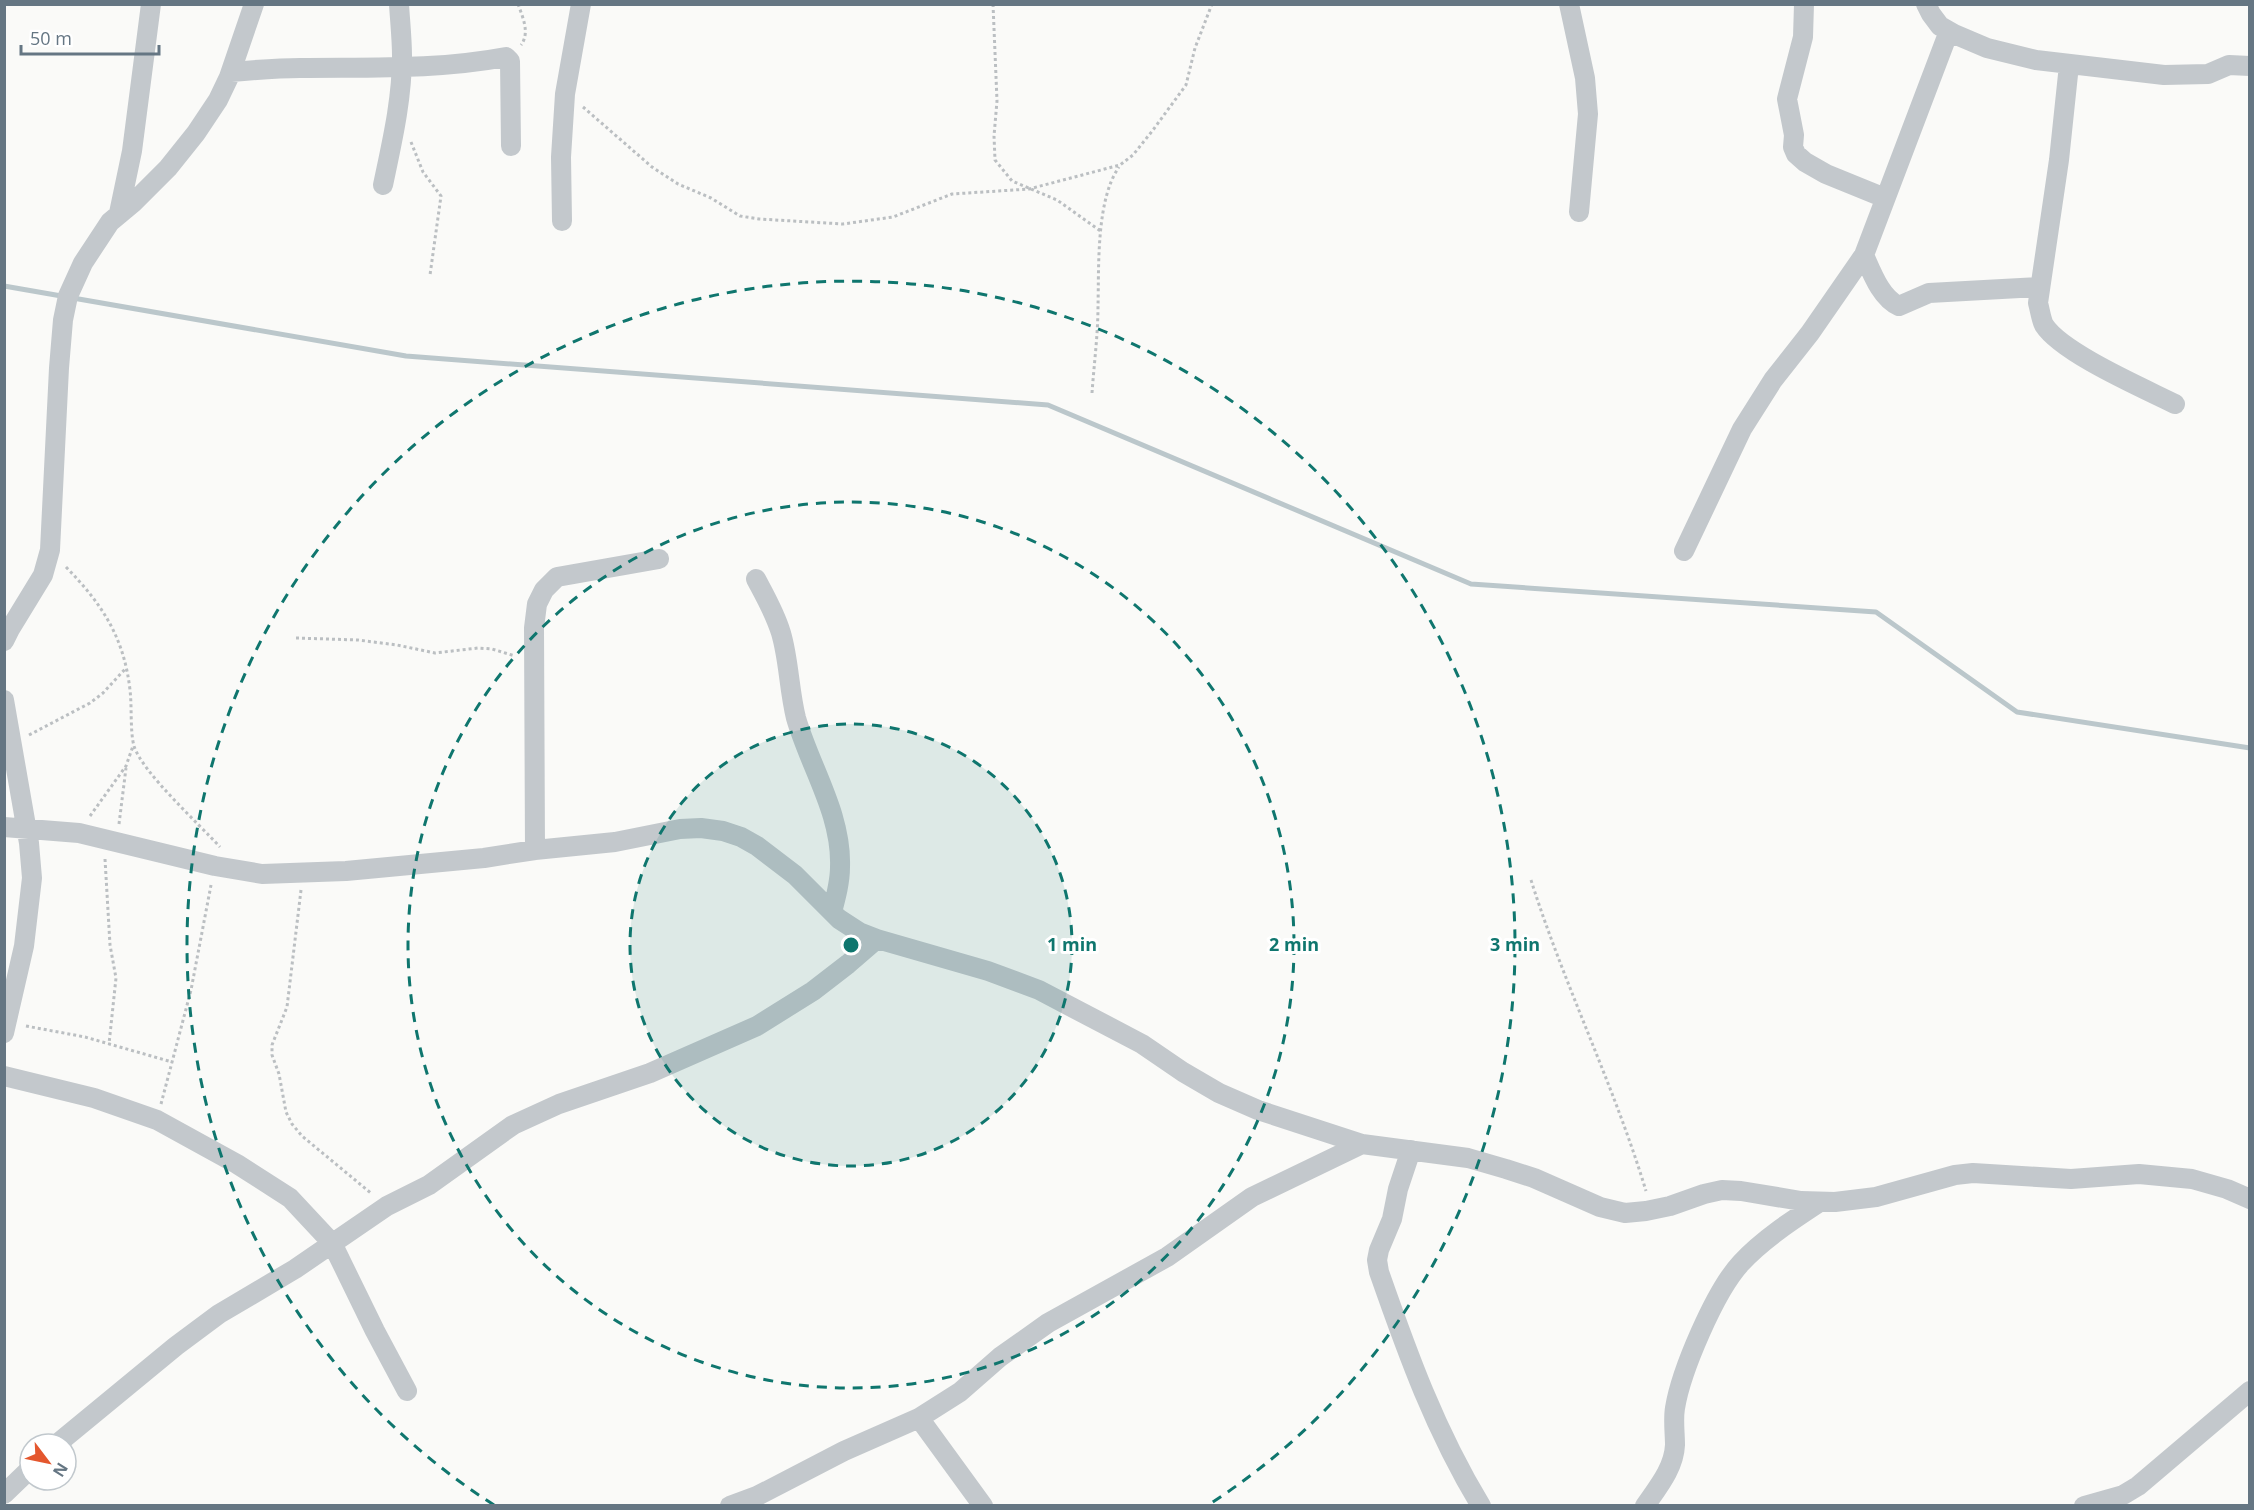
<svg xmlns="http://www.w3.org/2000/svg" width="2254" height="1510" viewBox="0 0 2254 1510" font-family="'Open Sans',sans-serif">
  <rect width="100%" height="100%" fill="#fafaf8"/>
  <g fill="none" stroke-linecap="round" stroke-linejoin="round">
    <path stroke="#bbc7cb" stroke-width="5" d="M4 286 406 356 1048 405 1471 584 1876 612 2017 712 2250 748"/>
    <path stroke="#bbbfc2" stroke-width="3" stroke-dasharray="3 3" stroke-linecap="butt" d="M518 4C523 18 530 33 521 45
      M993 4 997 101 994 136 995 160 1012 181 1057 200 1102 232
      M583 107 652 167 678 184 711 198 740 216 759 219 843 224 893 217 952 194 1029 189 1120 165 1133 155 1153 130 1186 85 1195 48 1212 4
      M411 142 423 172 441 196 430 275
      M1092 393C1094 364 1098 335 1098 306 1099 266 1096 200 1119 167
      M66 567C102 604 124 637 130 690 132 706 130 732 134 746 142 772 199 824 220 847
      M296 638 358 640 397 645 435 653 478 648 492 649 515 656
      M29 735 90 703 103 693 126 668
      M90 816 126 766 133 746
      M119 824 126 768
      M105 859 110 945 116 978 109 1044
      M1531 880C1564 985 1614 1085 1646 1191
      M301 890 287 1007 272 1045V1055L279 1074 286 1112 292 1124 302 1136 372 1194
      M26 1026 85 1037 172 1062
      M161 1104 191 990 211 885"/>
    <path stroke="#c3c8cc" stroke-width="20" d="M1569 4 1585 78 1588 114 1579 212
      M1804 4 1803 37 1787 99 1794 135 1793 147 1796 154 1805 162 1826 174 1885 198
      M1926 4 1931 14 1940 26 1954 34 1987 48 2036 60 2164 75 2208 74 2229 65 2250 66
      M2069 65 2059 160 2038 303C2040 310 2041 319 2044 325 2062 353 2143 388 2175 404
      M231 72C254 70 277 68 300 68 369 67 437 70 506 57L510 61 511 146
      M383 185C392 142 402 100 402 56 402 39 400 21 399 4
      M119 213 132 151 151 4
      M562 221 561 157 565 94 581 4
      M1864 255C1872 273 1881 298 1899 306L1929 293 2040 287
      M1684 551 1742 429 1773 380 1810 333 1864 255 1949 31
      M756 579C765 596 775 613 781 633 789 660 789 690 796 718 810 767 842 814 840 867 840 882 836 897 832 912
      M4 641 10 629 43 575 50 550 59 368 63 320 68 296 83 263 110 222 134 202 168 168 196 133 218 100 229 77 254 4
      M4 700 29 843 32 878 24 946 4 1033
      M4 827 79 833 215 866 262 874 346 871 484 858 535 850 615 842 680 829 701 828 723 831 741 837 757 846 795 875 839 919 859 932 877 939 988 971 1039 990 1142 1044 1183 1072 1219 1093 1258 1110 1362 1144 1468 1158 1506 1169 1534 1178 1600 1207 1625 1213 1646 1211 1670 1206 1704 1194 1722 1190 1741 1191 1801 1201 1835 1202 1876 1197 1955 1175 1973 1173 2071 1179 2139 1174 2192 1179 2227 1189 2250 1199
      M535 850 534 628 537 604 544 590 557 577 659 559
      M4 1076 94 1098 157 1120 237 1164 290 1198 332 1243 375 1331 407 1391
      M1411 1150 1398 1189 1392 1219 1379 1250 1377 1260 1379 1272C1408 1355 1435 1430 1481 1506
      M919 1418 983 1506
      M57 1444 176 1346 219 1314 295 1269 387 1206 429 1185 513 1125 559 1104 650 1073 757 1026 813 991 848 964 877 939
      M4 1494 30 1469
      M730 1506 757 1496 844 1451 919 1418 960 1392 1000 1357 1048 1323 1167 1257 1252 1197 1362 1144
      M1645 1506C1658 1487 1674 1468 1675 1445 1675 1433 1673 1420 1675 1408 1681 1371 1715 1291 1741 1263 1762 1240 1794 1219 1820 1202
      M2084 1506 2123 1495 2138 1486 2250 1391"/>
  </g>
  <circle cx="851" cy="945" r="221" fill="#0f766e" fill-opacity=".12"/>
  <g fill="none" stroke="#0f766e" stroke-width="3" stroke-dasharray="10 8">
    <circle cx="851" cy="945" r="221"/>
    <circle cx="851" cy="945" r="443"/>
    <path d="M494 1505A664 664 0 1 1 1208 1505"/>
  </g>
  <circle cx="851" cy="945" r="9" fill="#0f766e" stroke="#fff" stroke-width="3"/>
  <g font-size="18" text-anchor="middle" font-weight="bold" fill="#0f766e" stroke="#fff" stroke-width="6" stroke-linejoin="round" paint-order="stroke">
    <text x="1072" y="951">1 min</text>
    <text x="1294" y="951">2 min</text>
    <text x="1515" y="951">3 min</text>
  </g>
  <rect width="2254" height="1510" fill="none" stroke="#657683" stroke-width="12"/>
  <g transform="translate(48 1462) rotate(122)"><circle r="28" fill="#ffffff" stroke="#c1c8cd" stroke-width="1.5"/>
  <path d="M0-4.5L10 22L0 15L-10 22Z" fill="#e4572e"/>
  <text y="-9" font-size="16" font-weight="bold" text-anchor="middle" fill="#657683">N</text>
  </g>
  <path d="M21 45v9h138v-9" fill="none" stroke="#657683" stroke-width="3"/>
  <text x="30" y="45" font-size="18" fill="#657683" stroke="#ffffff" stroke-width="4.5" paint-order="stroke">50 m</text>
</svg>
